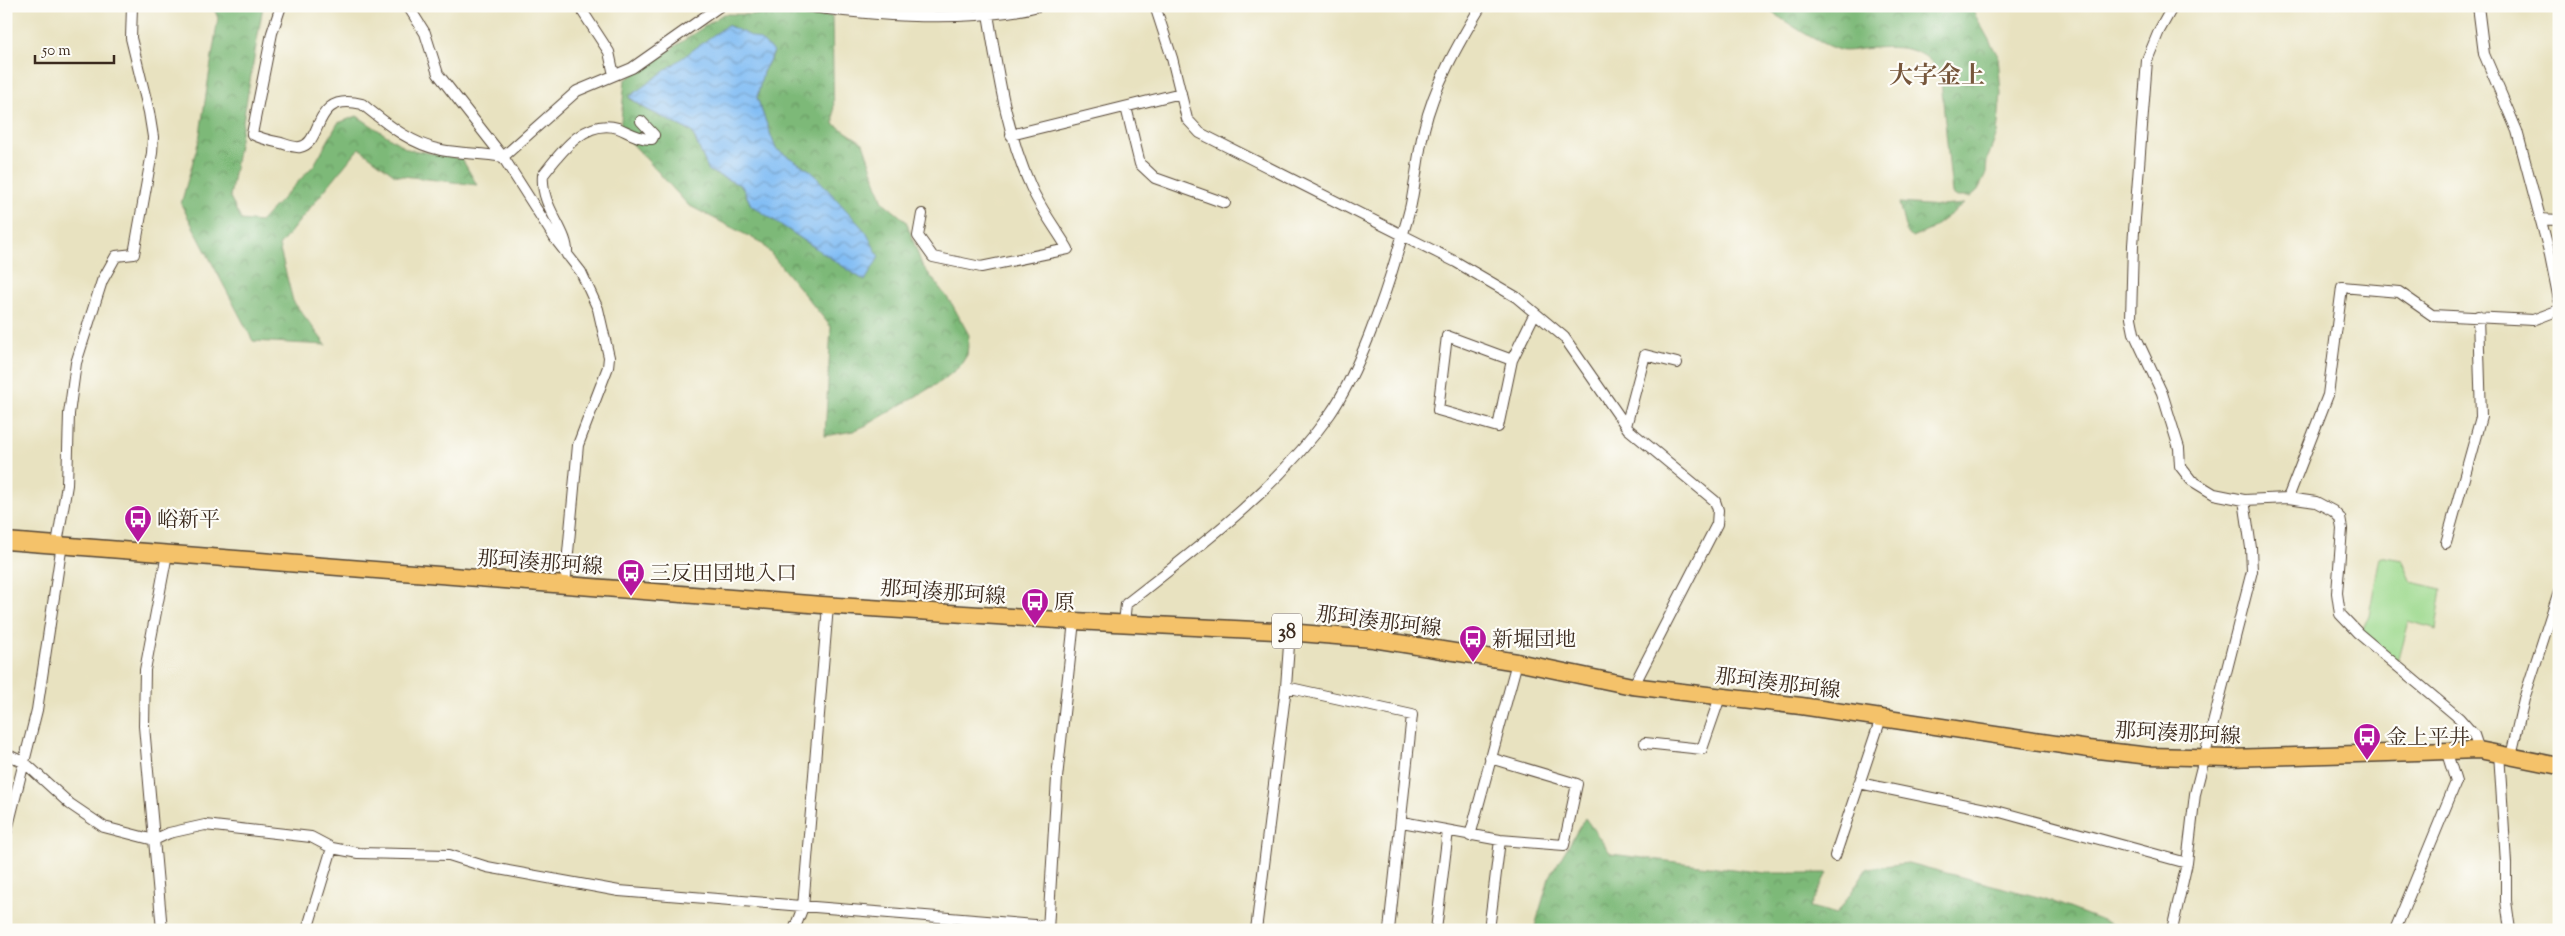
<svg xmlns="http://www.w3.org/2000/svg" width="2565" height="936" viewBox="0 0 2565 936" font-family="'Sorts Mill Goudy','Noto Serif JP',serif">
  <defs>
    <pattern id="forest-crowns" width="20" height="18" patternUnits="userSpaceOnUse" patternTransform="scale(1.25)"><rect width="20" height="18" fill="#7db978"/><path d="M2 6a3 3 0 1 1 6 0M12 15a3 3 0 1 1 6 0" fill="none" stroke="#689762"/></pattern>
    <pattern id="water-waves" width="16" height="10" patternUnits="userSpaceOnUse" patternTransform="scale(1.25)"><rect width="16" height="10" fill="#82bdf4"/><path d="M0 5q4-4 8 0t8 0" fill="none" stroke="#6c9ac5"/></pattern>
  </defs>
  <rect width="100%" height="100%" fill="#fdfcf7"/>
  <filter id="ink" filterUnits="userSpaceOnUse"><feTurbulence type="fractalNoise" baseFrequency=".02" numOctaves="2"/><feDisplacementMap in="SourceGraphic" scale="10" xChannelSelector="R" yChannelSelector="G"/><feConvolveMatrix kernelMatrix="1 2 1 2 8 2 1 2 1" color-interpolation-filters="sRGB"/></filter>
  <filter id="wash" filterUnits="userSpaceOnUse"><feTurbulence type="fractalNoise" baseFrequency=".0096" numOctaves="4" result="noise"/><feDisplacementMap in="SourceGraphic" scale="20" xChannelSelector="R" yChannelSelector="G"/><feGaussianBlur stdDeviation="1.12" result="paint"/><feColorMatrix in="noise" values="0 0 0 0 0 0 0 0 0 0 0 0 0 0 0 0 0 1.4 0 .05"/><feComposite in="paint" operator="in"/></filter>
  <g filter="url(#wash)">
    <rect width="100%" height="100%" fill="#e8e2c0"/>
    <path fill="#9cd98d" stroke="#6c8256" d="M2380 556 2402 560 2412 582 2442 589 2436 629 2409 621 2398 663 2361 633 2369 615Z"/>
    <path fill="url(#forest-crowns)" stroke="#5c724b" fill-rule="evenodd" d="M213 6H263L230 197 241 220 260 222 314 165 338 123 357 116 407 149 462 159 477 185 395 175 359 148 279 246 293 301 326 345 253 341 181 204 199 140 218 18Z
      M1762 6H1970L1998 56 2001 94 1997 134 1987 160 1986 174 1978 190 1970 197H1956L1952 194 1941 81C1931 43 1894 46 1862 49 1855 50 1845 52 1839 50 1812 41 1786 21 1762 6Z
      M723 14 832 16 834 124 863 143 883 202 906 221 922 265 952 304 969 335 967 355 960 366 942 381 867 425 853 431 825 436 831 327 762 243 688 205 620 130 625 80ZM774 53 763 72 757 98 776 149 811 171 865 281 751 205 742 186 709 171 692 132 646 109 629 98Z
      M1899 203 1941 206 1964 204 1930 230 1912 238 1906 231Z
      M1585 818 1611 854 1765 873H1828L1810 907 1837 914 1867 868 1908 863 2046 899 2126 930H1534L1549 878Z"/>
    <path fill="url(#water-waves)" stroke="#5e7489" d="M727 25 762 41 774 52 763 72 757 98 776 149 811 171 866 232 879 257 865 281 751 205 742 186 709 171 692 132 646 109 629 97Z"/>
  </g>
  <g filter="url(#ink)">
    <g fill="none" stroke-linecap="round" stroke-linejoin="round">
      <defs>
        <path id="minor" d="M281 6 272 33 252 134C261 139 271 141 281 143 287 145 295 148 300 147 324 143 311 91 362 104 386 123 410 144 441 150 462 154 483 153 503 157
          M408 6 425 33 438 74 503 157 556 240 581 272 598 309 609 357 608 367 578 445 565 585
          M579 6 609 52 614 75
          M804 6C862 14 919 19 977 15 997 13 1018 12 1038 6
          M1155 6 1172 58 1187 119 1200 133 1456 262 1516 297 1564 337 1628 429 1715 501 1718 510 1717 524 1633 687
          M2173 6 2159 31 2147 60 2133 245 2131 318 2134 333 2162 393 2179 448 2180 466 2191 480 2214 494 2244 500 2288 498 2316 502 2333 511 2340 518 2342 529 2337 593 2340 614 2358 633 2459 718 2474 735 2479 750
          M2478 6 2484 54 2517 131 2550 255 2559 300
          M6 7 7 6
          M1126 107 1140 164 1155 178 1225 203
          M1011 135 1181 93
          M503 157 577 91 632 68 720 6
          M922 214 918 236 933 257 981 267 1068 249C1056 229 1040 208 1031 187 1006 132 998 73 988 14
          M2540 219 2559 220
          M567 255C569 230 540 208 543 175 561 152 585 118 618 128 628 132 641 140 652 139L654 135 641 121
          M1512 360 1447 336 1438 410 1498 427 1512 360 1535 313
          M1626 426 1645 355 1677 363
          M2288 498 2328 395 2342 287 2399 292 2432 315 2533 320 2559 310
          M2446 543 2481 417 2478 316
          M57 544 67 485 69 414 76 363 102 281 116 256 134 254 152 153 153 137 149 112 131 38 132 6
          M1124 623 1126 604C1199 547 1276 490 1330 414 1358 374 1384 299 1398 251 1402 235 1408 219 1411 204 1416 179 1418 154 1424 129 1434 86 1458 44 1481 6
          M1286 687 1412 715 1389 930
          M1645 743 1702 749 1720 697
          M2499 753 2506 863V901L2510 930
          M6 754 25 763 70 804 104 827 154 840 169 833 205 825 311 837 332 848 358 853 449 855 487 867 619 891 1048 926
          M2511 756 2524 699 2559 591
          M1859 783 2000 812 2187 863
          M1402 822 1500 840 1564 845 1577 784 1490 758
          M6 834 37 710 62 544
          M1470 836 1517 662
          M1835 856 1881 718
          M162 930 144 726 145 670 167 554
          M307 930 332 848
          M794 930 803 907 828 606
          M1048 930 1057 778 1074 621
          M1256 930 1286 687 1290 631
          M1436 930 1448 831
          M1489 930 1500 840
          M2172 930 2187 863 2195 794 2252 571 2251 548 2244 500
          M2395 930 2456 782 2446 750"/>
        <path id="primary" d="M6 541 822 605 1074 621 1275 631 1373 639 1517 662 1632 686 1801 706 2089 749 2150 756 2230 758 2479 750 2559 766"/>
      </defs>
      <use href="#minor" stroke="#554636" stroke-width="12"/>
      <use href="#primary" stroke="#554636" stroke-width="19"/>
      <use href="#minor" stroke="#fff" stroke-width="10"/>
      <use href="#primary" stroke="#f4c26a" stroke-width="16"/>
    </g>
  </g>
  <defs>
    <symbol id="bus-pin" viewBox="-11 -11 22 30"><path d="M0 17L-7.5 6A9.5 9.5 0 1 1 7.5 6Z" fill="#b5179e" stroke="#fdfcf7"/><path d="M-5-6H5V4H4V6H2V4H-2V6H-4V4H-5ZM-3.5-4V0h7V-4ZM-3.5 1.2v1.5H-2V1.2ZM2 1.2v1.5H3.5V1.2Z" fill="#fff"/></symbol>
  </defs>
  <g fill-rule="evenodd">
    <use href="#bus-pin" x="122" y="503" width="32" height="43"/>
    <use href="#bus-pin" x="615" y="557" width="32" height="43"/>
    <use href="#bus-pin" x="1019" y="586" width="32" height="43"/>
    <use href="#bus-pin" x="1457" y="623" width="32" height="43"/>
    <use href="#bus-pin" x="2351" y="721" width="32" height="43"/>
  </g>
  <g text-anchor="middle" stroke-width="4.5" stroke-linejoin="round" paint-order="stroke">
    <rect fill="#fdfcf7" stroke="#75695f" stroke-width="1" x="1272" y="613.5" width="30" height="35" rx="4"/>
    <g font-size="20" font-weight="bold" fill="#3b2a1e">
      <text x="1287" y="638">38</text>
    </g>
    <g font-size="21" fill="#3b2a1e" stroke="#fdfcf7" text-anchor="start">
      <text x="157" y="526">峪新平</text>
      <text x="650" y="580">三反田団地入口</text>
      <text x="1054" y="609">原</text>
      <text x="1492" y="646">新堀団地</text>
      <text x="2386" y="744">金上平井</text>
    </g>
    <g font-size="21" fill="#3b2a1e" stroke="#fdfcf7">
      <text transform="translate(540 562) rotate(4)" y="7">那珂湊那珂線</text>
      <text transform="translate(943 592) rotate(4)" y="7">那珂湊那珂線</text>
      <text transform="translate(1379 621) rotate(7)" y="7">那珂湊那珂線</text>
      <text transform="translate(1778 683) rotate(7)" y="7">那珂湊那珂線</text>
      <text transform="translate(2178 733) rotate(3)" y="7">那珂湊那珂線</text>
    </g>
    <g font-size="24" font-weight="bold" fill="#76563b" stroke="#fdfcf7">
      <text x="1937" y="83">大字金上</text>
    </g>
  </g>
  <rect width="2565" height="936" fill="none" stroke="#fdfcf7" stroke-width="25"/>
  <path d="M35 55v8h79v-8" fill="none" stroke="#3b2a1e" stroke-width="2.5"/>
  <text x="42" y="55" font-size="15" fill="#3b2a1e" stroke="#fdfcf7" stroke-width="4" paint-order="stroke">50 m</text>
</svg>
